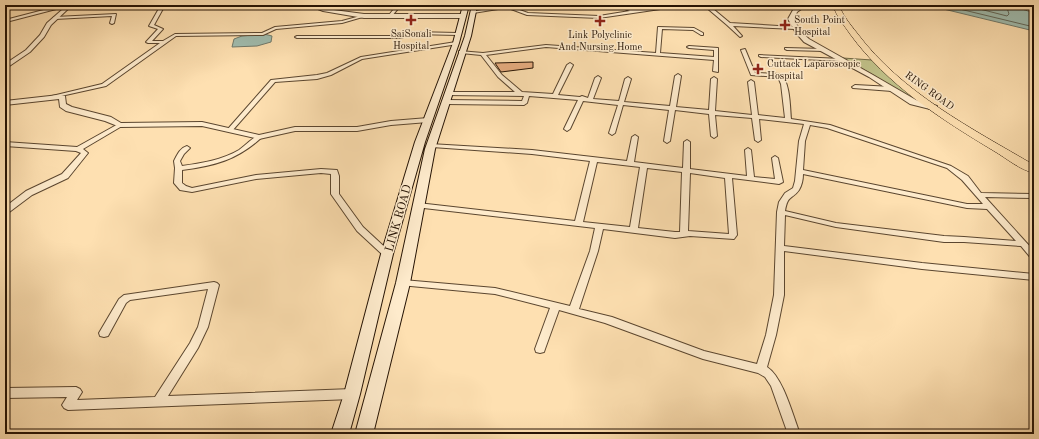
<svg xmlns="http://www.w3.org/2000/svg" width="1039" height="439" viewBox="0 0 1039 439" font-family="'Old Standard TT',serif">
  <rect width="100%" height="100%" fill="#fee0b1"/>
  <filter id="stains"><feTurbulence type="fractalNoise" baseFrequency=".005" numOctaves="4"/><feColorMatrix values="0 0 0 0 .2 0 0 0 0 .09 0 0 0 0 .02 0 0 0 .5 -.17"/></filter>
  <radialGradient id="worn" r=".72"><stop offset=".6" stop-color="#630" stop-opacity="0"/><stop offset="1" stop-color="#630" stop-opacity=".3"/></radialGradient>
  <path fill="#c1c28a" stroke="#736a47" d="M843 58 872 60 918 100 912 99 870 73Z"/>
  <path fill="#a0bdb0" stroke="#6f796b" d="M927 5H1010L1034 13V31Z
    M264 34 272 36 271 42 257 46 232 47 234 39 242 36Z"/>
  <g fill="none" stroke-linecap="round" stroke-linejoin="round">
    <path stroke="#62685a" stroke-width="1" d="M943 5 1034 27
      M964 5 1007 16 1009 14 1006 5"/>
  </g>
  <path fill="#e8ae81" stroke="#251304" d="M533 62V68L501 72 495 63Z"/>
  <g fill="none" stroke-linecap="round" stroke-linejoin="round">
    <defs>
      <path id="minor" d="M161 5H165L154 25 163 29 152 41H163L175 34 262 33 275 27 342 21 364 15 366 16 342 23 276 29 263 35 176 36 106 86 52 98V96L102 84 160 43H148L146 42 158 29 149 26Z
        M397 5H401L391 17H389V15Z
        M615 5C623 5 629 10 636 10 653 10 684 0 699 6L697 7 667 8 599 18 527 15 511 9H498L473 13 471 12 498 7H511L528 13 599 16 630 11Z
        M59 6 60 8 10 21 5 20V17L9 19Z
        M707 6H751L752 8H712L730 23 795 27 797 28 795 29 733 26 742 36 740 37 727 25 707 8Z
        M116 14 114 23 112 24 110 23 112 16 55 19 53 18 55 17Z
        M658 27 694 28 703 33V35H701L693 30 662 29 660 53 714 57V50L689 48 687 47 689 46 718 48V72L713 71 714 60 546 47 486 55 502 75 522 92 553 94 567 65 570 63 573 65 558 95 580 97 582 96 588 98 595 78 598 76 601 78 593 99 619 101 625 79 628 77 631 79 624 102 670 106 675 76 678 74 681 76 676 107 709 110 711 79 714 77 717 79 715 111 752 115 748 82 751 80 754 82 758 115 785 118 781 84 778 77 751 75 741 50 745 49 755 73 780 74C790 80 790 107 791 119L830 125 951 166 968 176 981 193 1034 194V198L985 197 1034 251V259L1031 258 1021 246 964 242H944L836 227 785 215 784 246 922 263 1034 274V280L922 269 784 251V295L776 335 767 367C783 377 793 416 800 434H788L771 386 765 377 758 373 703 359 605 323 559 310 545 349 544 352 540 353 536 352 535 349 550 308 495 294 400 285 398 283 400 281 403 280 495 288 570 306 590 251 595 228 415 207 414 205 418 203 575 221 590 161 532 154 432 147 430 146V144L532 150 627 161 632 137 635 135 638 137 634 162 683 168 684 142 687 140 690 142V169L747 176 745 150 748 148 751 150 754 177 775 179 772 158 775 156 778 158 783 182 779 184 732 178 737 235 734 239 690 236 675 238 603 229 598 251 579 309 612 317 704 351 757 364 766 335 774 295 777 212 779 202 785 193 793 188 795 181 799 141 804 124 759 119 761 140 758 142 755 140 752 118 715 115 717 136 714 138 711 136 709 114 675 110 670 141 667 143 664 141 669 110 623 105 615 133 612 135 609 133 618 105 583 101 570 129 567 131 564 129 578 100 529 96 527 103 524 105 446 104 443 102 446 100 522 101 524 96 445 95V93L447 92H515L498 77 481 55 461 53H459V51L483 53 546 45 656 53ZM810 125 827 128 947 168 962 180 983 204H967L803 170 805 141ZM597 162 640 167 630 227 583 222ZM647 168 682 172 680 232H675L638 228ZM690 173 725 178 729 234 688 231ZM803 174 967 208 987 209 1016 241 964 237 944 236 836 223 785 211C788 194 792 200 799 190 802 185 803 179 803 174Z
        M412 32 458 33 460 34 458 35 412 34 401 38H297L295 37 297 36H401Z
        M456 42H458V44L362 59 331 75 317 79 275 82 232 131 230 132 227 130 271 80 317 75 327 73 361 57Z
        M785 48 824 49 826 50 824 51 787 50 785 49Z
        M759 55 841 59 843 60 841 61 761 57 759 56Z
        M855 85 892 87 895 89 892 91 853 88 852 87Z
        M120 123 122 124V126L83 149 88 153 68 178 32 195 8 213H5V207L26 191 62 174 81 153 76 151 5 146V142L77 147Z
        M259 135 262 137 261 138C237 160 214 166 182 170V183L186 186 192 188 256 175 321 169 337 170 339 176V194L363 227 390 252 391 254 390 256H384L357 231 331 194V174L321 173 256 179 192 192 180 190 174 183 175 168 174 161C177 155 180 148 187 146L190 148 184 154 180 161 182 166C202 163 222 160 239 150 246 145 252 138 259 135Z
        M214 282 217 283 219 285 208 327 198 348 168 396 352 389 356 391 358 394 356 397 352 399 68 410 64 408 62 405 67 397 5 398V388L76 387 80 389 82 392 77 400 155 397 190 343 198 327 208 289 130 300 126 303 108 336 104 337 100 336 99 333 119 299 124 295Z"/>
      <path id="tertiary" d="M38 5H53L69 8 51 25 44 37 30 52 5 69V64L26 50 40 35 47 23 63 9Z
        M318 5H322V7L326 9 364 14H463L466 16 463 18H364L323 11 318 9Z
        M802 5H807L797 12 794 19 800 31 809 39 873 75 916 100 937 106V110H934L910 104 869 77 804 42 796 33 788 19 793 10Z
        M59 95 65 96 66 104 72 107 111 117 121 123 202 122 259 135 295 127H357L391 121 428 118 432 120 428 122 391 125 357 131H295L259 139 202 126 120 127 105 121 66 111 60 107 59 99 5 105V101Z"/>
      <path id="secondary" d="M463 5H469L459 43 425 142 393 254 360 394 349 434H331L344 394 381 254 415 142 453 43Z
        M472 5 477 6 471 36 435 149 410 283 373 434H355L396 283 425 149 465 36Z"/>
      <path id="primary" d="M833 5H839C843 16 850 24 857 33 902 93 971 128 1034 165V173C1020 170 1006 158 994 151 941 119 887 85 850 34 844 25 836 16 833 5Z"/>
    </defs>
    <use href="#minor" stroke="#5b462f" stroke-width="2"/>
    <use href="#tertiary" stroke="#5b462f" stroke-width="2"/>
    <use href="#secondary" stroke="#251304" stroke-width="2"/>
    <use href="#primary" stroke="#251304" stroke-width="1"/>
    <use href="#minor" fill="#feebcc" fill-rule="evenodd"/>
    <use href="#tertiary" fill="#feebcc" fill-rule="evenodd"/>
    <use href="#secondary" fill="#feebcc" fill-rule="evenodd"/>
    <use href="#primary" fill="#fee0b1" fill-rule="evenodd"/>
  </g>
  <g fill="#8f2418" stroke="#feebcc" stroke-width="1.5">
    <path d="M409 14h4v4h4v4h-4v4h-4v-4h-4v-4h4z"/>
    <path d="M598 15h4v4h4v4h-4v4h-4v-4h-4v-4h4z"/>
    <path d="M783 19h4v4h4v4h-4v4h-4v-4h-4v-4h4z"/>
    <path d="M756 63h4v4h4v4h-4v4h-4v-4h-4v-4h4z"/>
  </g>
  <g text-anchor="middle" stroke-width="3" stroke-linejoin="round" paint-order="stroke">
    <g font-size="10" fill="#251304" stroke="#feebcc" text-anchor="start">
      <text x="794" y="23">South Point<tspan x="794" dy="12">Hospital</tspan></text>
      <text x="411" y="37" text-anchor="middle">SaiSonali<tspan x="411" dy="12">Hospital</tspan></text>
      <text x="600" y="38" text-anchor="middle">Link Polyclinic<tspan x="600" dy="12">And Nursing Home</tspan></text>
      <text x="767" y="67">Cuttack Laparoscopic<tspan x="767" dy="12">Hospital</tspan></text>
    </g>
    <g font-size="10" fill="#251304" stroke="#feebcc">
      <text transform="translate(930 90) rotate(36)" y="4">RING ROAD</text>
    </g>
    <g font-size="12" fill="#251304" stroke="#feebcc">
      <text transform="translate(398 218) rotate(-74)" y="4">LINK ROAD</text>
    </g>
  </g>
  <rect width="1039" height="439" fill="none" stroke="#fee0b1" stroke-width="20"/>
  <rect x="6" y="6" width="1027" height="427" fill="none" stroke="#251304" stroke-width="2"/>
  <rect x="10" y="10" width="1019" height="419" fill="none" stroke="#251304"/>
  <rect width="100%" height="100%" filter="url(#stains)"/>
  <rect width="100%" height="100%" fill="url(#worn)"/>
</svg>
